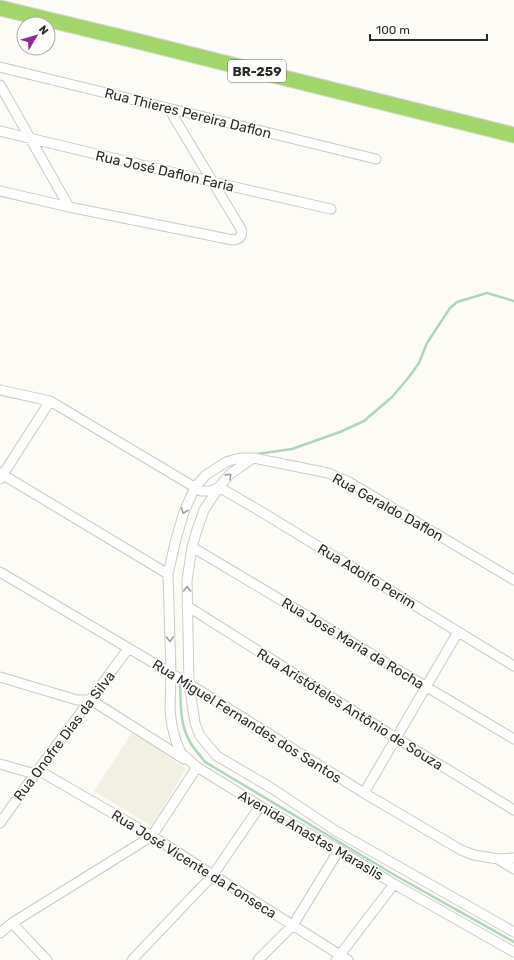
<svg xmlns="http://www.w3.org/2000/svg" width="514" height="960" viewBox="0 0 514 960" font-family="Rubik,sans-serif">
  <rect width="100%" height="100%" fill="#fcfbf6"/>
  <path fill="#f1f0e3" d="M133 731 186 769 152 826 94 791Z"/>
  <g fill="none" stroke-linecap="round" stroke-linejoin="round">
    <path stroke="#afd5be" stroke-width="2.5" d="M257 454 292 449 340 432 364 421 392 397 409 377 419 363 427 343 450 308 457 302 487 293 514 301
      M180 681C181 702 179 723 190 742 194 749 200 755 205 762L398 877 514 942"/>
    <defs>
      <path id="minor" d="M0 67 376 159
        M0 85 69 207
        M0 131 213 182 331 209
        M0 191 69 207 233 240C240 239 243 236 241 229L169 109
        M0 390 50 401 201 491H212L219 487
        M253 458 230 474 219 487 204 510 197 530 192 547 187 580 189 684 195 723 200 736 217 756 273 789 336 831 514 932
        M0 473 168 574
        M0 479 50 401
        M219 487 265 514 514 666
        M192 547 514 739
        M0 572 189 684 364 793 461 850 474 855 498 859 514 858
        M514 580 349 482 328 473 253 458H243L236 459 226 462 206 475 195 487 184 512 176 539 168 574 171 673 170 710 172 726 176 741 181 753 197 767 260 806 339 850 394 884 514 952
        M187 606 396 738 514 810
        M0 677 77 700H91L184 759
        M0 764 35 774
        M38 770 152 836 213 875 348 960
        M364 793 458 632
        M0 823 35 774 128 649
        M498 859 514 869
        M12 923 47 960
        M0 933 12 923 152 836 197 767
        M132 960 213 875 260 806
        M258 960 293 925 339 850
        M336 960 394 884"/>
      <path id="trunk" d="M0 8 133 40 514 135"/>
    </defs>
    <use href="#minor" stroke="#cbcbc5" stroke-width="11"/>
    <use href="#trunk" stroke="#d9d9d8" stroke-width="17"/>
    <use href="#minor" stroke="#fff" stroke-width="9"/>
    <use href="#trunk" stroke="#a2d66a" stroke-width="15"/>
  </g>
  <defs><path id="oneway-chevron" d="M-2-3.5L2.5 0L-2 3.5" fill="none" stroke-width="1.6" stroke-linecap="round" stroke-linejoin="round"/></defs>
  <g stroke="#9f9f9e">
    <use href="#oneway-chevron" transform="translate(229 476) rotate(-44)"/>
    <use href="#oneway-chevron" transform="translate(184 511) rotate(111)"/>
    <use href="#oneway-chevron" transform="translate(187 589) rotate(-90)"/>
    <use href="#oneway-chevron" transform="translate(170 639) rotate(88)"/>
  </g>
  <g text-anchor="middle" stroke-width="3" stroke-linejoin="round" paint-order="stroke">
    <rect fill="#fffffe" stroke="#6a6a68" stroke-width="1" x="228" y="60" width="58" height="22" rx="3"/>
    <g font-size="13" font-weight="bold" fill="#2a2a28">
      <text x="257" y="76">BR-259</text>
    </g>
    <g font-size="14" fill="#2a2a28" stroke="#fffffe">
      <text transform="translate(188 113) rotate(14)" y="5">Rua Thieres Pereira Daflon</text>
      <text transform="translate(165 171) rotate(13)" y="5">Rua José Daflon Faria</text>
      <text transform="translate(388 507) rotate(29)" y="5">Rua Geraldo Daflon</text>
      <text transform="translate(367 576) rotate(31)" y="5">Rua Adolfo Perim</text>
      <text transform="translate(353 643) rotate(31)" y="5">Rua José Maria da Rocha</text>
      <text transform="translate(350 709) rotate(32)" y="5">Rua Aristóteles Antônio de Souza</text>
      <text transform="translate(247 721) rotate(32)" y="5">Rua Miguel Fernandes dos Santos</text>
      <text transform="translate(64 736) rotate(-53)" y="5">Rua Onofre Dias da Silva</text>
      <text transform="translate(311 835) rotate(30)" y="5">Avenida Anastas Maraslis</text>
      <text transform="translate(194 864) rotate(32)" y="5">Rua José Vicente da Fonseca</text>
    </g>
  </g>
  <g transform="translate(36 36) rotate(52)"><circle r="19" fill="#fffffe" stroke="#aaaaa8"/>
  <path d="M0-3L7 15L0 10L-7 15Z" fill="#8f2a90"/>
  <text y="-6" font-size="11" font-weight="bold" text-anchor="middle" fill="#2a2a28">N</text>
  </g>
  <path d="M370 34v6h117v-6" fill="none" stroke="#2a2a28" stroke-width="2"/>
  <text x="376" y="34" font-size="12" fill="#2a2a28" stroke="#fffffe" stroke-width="3" paint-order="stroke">100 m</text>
</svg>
